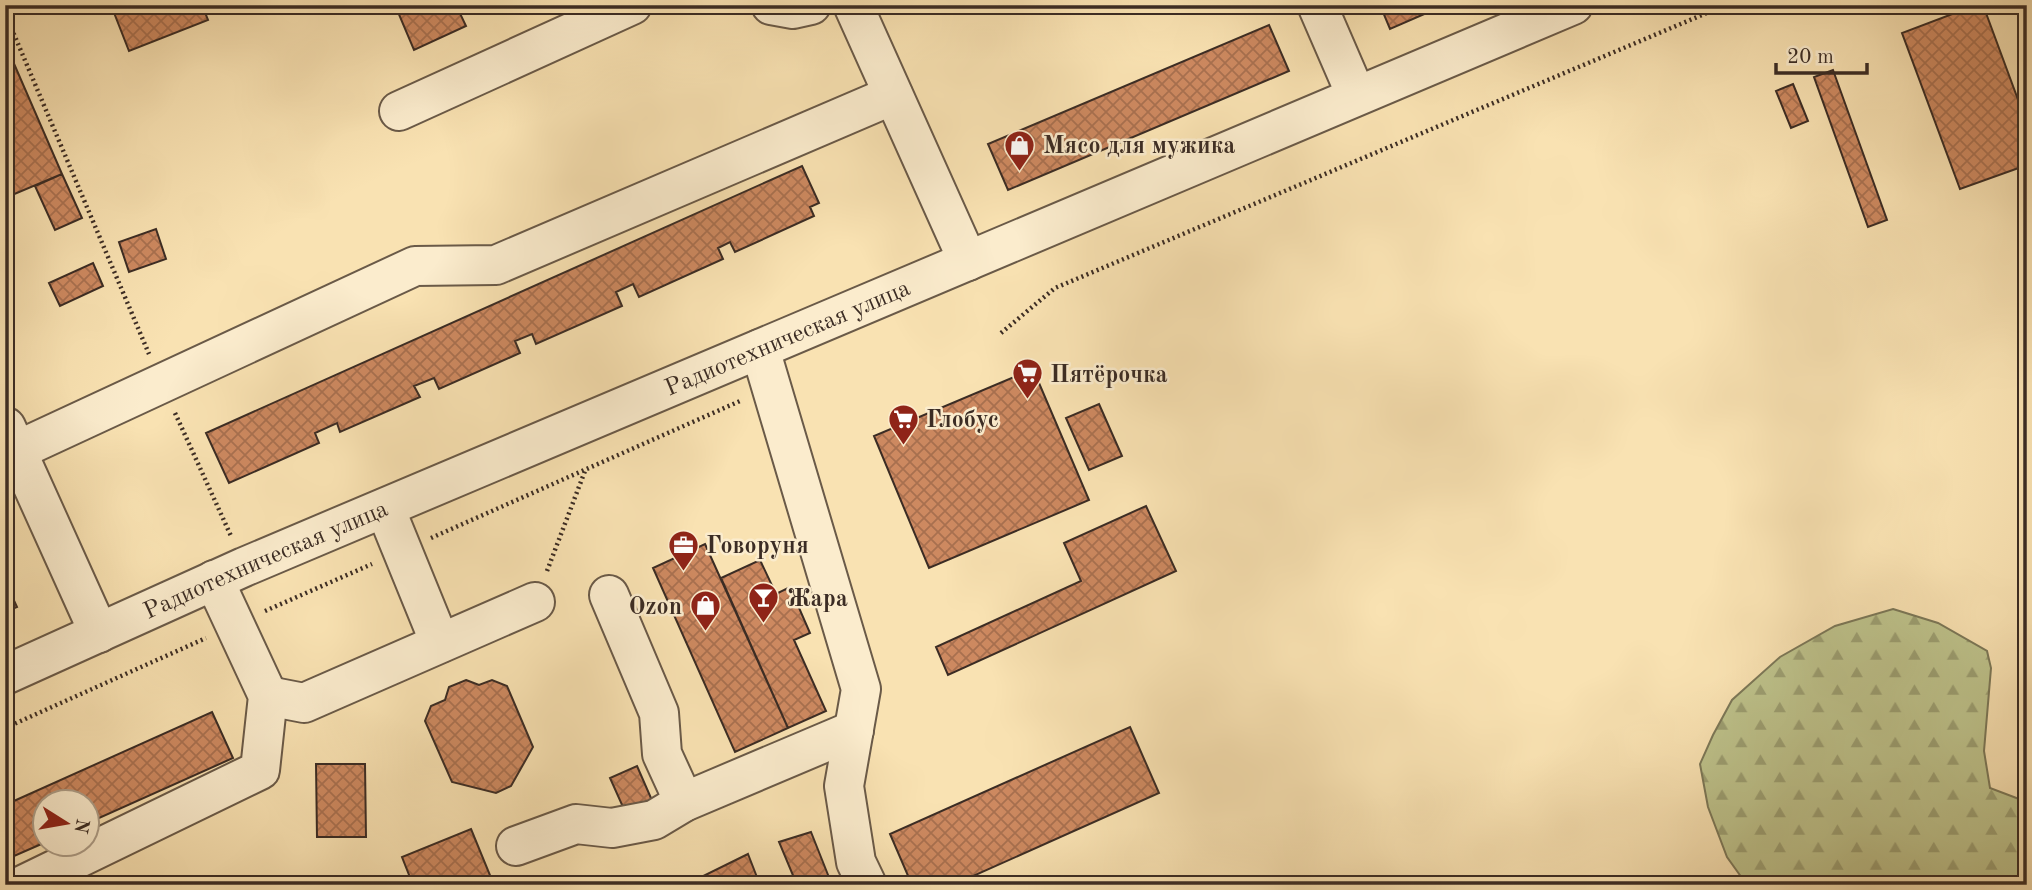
<svg xmlns="http://www.w3.org/2000/svg" width="2032" height="890" viewBox="0 0 2032 890" font-family="'Old Standard TT',serif">
  <defs>
    <pattern id="forest-firs" width="22" height="20" patternUnits="userSpaceOnUse" patternTransform="scale(1.75)"><rect width="22" height="20" fill="#bec38c"/><path d="M5 1l3.5 6h-7zM16 11l3.5 6h-7z" fill="#9c9f72"/></pattern>
    <pattern id="building-cross-hatch" width="8" height="8" patternUnits="userSpaceOnUse" patternTransform="scale(1.75)"><rect width="8" height="8" fill="#cd8960"/><path d="M0 0l8 8M0 8l8-8" fill="none" stroke="#a8704f"/></pattern>
  </defs>
  <rect width="100%" height="100%" fill="#f9e2b2"/>
  <filter id="stains"><feTurbulence type="fractalNoise" baseFrequency=".00286" numOctaves="4"/><feColorMatrix values="0 0 0 0 .2 0 0 0 0 .09 0 0 0 0 .02 0 0 0 .5 -.17"/></filter>
  <radialGradient id="worn" r=".72"><stop offset=".6" stop-color="#630" stop-opacity="0"/><stop offset="1" stop-color="#630" stop-opacity=".3"/></radialGradient>
  <path fill="url(#forest-firs)" stroke="#7c7858" stroke-width="2" d="M1893 609 1938 623 1987 651 1991 668 1984 751 1990 788 2027 802V885H1747L1727 857 1708 807 1700 764 1713 735 1732 700 1780 657 1835 626Z"/>
  <path fill="url(#building-cross-hatch)" stroke="#3b2c24" stroke-width="2" d="M111 5H202L208 20 129 51Z
    M395 5H456L466 26 414 50Z
    M1380 5H1445L1390 29Z
    M1976 5H1983L2027 124V165L1960 189 1902 33Z
    M1269 25 1289 71 1008 190 988 144Z
    M5 43 62 174 5 198Z
    M1833 70 1887 220 1868 227 1814 77Z
    M1793 84 1808 121 1791 128 1776 91Z
    M802 166 819 203 810 207 814 216 735 252 730 242 718 248 723 259 639 297 633 284 616 292 622 306 536 344 532 334 515 341 520 353 439 389 434 378 414 386 420 397 340 432 337 423 315 433 319 443 229 483 206 433Z
    M62 174 82 218 55 230 35 186Z
    M156 229 166 259 129 272 119 242Z
    M93 263 103 286 60 306 49 283Z
    M1033 369 1089 500 929 568 874 436Z
    M1099 404 1122 456 1089 470 1066 418Z
    M1146 506 1176 571 948 675 936 647 1081 581 1064 543Z
    M705 544 788 728 735 752 653 568Z
    M760 560 776 594 790 587 810 633 794 640 826 711 788 728 721 578Z
    M5 581 17 607 5 612Z
    M466 680 479 685 492 680 507 686 533 747 511 786 496 793 452 782 425 721 431 706 445 700 449 687Z
    M212 712 233 758 88 823V802H46V842L5 860V805Z
    M1130 727 1159 793 953 885H912L890 834Z
    M316 764H365L366 837H317Z
    M637 766 654 805 627 816 610 778Z
    M471 829 494 885H413L402 857Z
    M811 832 832 885H797L779 842Z
    M748 854 760 885H694L693 881Z"/>
  <g fill="none" stroke-linecap="round" stroke-linejoin="round">
    <defs>
      <g id="minor">
        <path d="M771 5 793 9 811 5"/>
        <path d="M853 5 968 261"/>
        <path d="M1317 5 1356 95"/>
        <path d="M399 111 632 5"/>
        <path d="M760 349 861 689 844 786 856 862 867 885"/>
        <path d="M6 427 99 633"/>
        <path d="M16 451 415 266 496 265 893 95"/>
        <path d="M385 508 440 643"/>
        <path d="M609 595 659 713 662 754 684 802"/>
        <path id="s1" d="M5 675 244 567 1573 5"/>
        <path d="M268 696 304 703 535 602"/>
        <path d="M516 846 576 824 612 828 654 820 684 802 854 730"/>
        <path d="M23 885 260 770 268 696 214 580"/>
      </g>
    </defs>
    <use href="#minor" stroke="#6a5a48" stroke-width="42"/>
    <path stroke="#3b2c24" stroke-width="4.5" stroke-dasharray="2 3.5" stroke-linecap="butt" d="M5 13 149 354
      M1001 333 1055 288 1709 12
      M175 413 231 536
      M431 538 740 401
      M547 571 585 471
      M265 611 372 564
      M5 728 206 638"/>
    <use href="#minor" stroke="#fbeccd" stroke-width="38"/>
  </g>
  <defs>
    <symbol id="shop-pin" viewBox="-11 -11 22 30"><path d="M0 17L-7.5 6A9.5 9.5 0 1 1 7.5 6Z" fill="#8f2418" stroke="#fbeccd"/><path d="M-5-2.5h2.3a2.7 3.5 0 0 1 5.4 0H5L5.5 6h-11ZM-1.5-2.5h3a1.5 2.3 0 0 0-3 0Z" fill="#fff"/></symbol>
    <symbol id="supermarket-pin" viewBox="-11 -11 22 30"><path d="M0 17L-7.5 6A9.5 9.5 0 1 1 7.5 6Z" fill="#8f2418" stroke="#fbeccd"/><path d="M-6-5.5h2.5l.6 2H6L4.5 2H-2.5L-4.4-4H-6ZM-1.5 3.2a1.3 1.3 0 1 0 .1 0ZM3 3.2a1.3 1.3 0 1 0 .1 0Z" fill="#fff"/></symbol>
    <symbol id="office-pin" viewBox="-11 -11 22 30"><path d="M0 17L-7.5 6A9.5 9.5 0 1 1 7.5 6Z" fill="#8f2418" stroke="#fbeccd"/><path d="M-6-3h4V-5.5h4V-3h4V5H-6ZM-1-4.5V-3h2v-1.5ZM-6 0V1H6V0Z" fill="#fff"/></symbol>
    <symbol id="bar-pin" viewBox="-11 -11 22 30"><path d="M0 17L-7.5 6A9.5 9.5 0 1 1 7.5 6Z" fill="#8f2418" stroke="#fbeccd"/><path d="M-6-5H6L.8 .8V4.5H3.5V6h-7V4.5H-.8V.8Z" fill="#fff"/></symbol>
  </defs>
  <g fill-rule="evenodd">
    <use href="#shop-pin" x="1002" y="128" width="35" height="47"/>
    <use href="#supermarket-pin" x="1010" y="356" width="35" height="47"/>
    <use href="#supermarket-pin" x="886" y="402" width="35" height="47"/>
    <use href="#office-pin" x="666" y="528" width="35" height="47"/>
    <use href="#bar-pin" x="746" y="580" width="35" height="47"/>
    <use href="#shop-pin" x="688" y="588" width="35" height="47"/>
  </g>
  <g text-anchor="middle" stroke-width="5" stroke-linejoin="round" paint-order="stroke">
    <g font-size="24" font-weight="bold" fill="#3b2c24" stroke="#fbeccd" text-anchor="start">
      <text x="1043" y="153">Мясо для мужика</text>
      <text x="1050" y="382">Пятёрочка</text>
      <text x="926" y="427">Глобус</text>
      <text x="706" y="553">Говоруня</text>
      <text x="787" y="606">Жара</text>
      <text x="682" y="614" text-anchor="end">Ozon</text>
    </g>
    <g font-size="24" fill="#3b2c24" stroke="#fbeccd">
      <text dy="8" stroke="none"><textPath href="#s1" startOffset="852">Радиотехническая улица</textPath></text>
      <text dy="8" stroke="none"><textPath href="#s1" startOffset="285">Радиотехническая улица</textPath></text>
    </g>
  </g>
  <rect width="2032" height="890" fill="none" stroke="#f9e2b2" stroke-width="28"/>
  <rect x="7" y="7" width="2018" height="876" fill="none" stroke="#3b2c24" stroke-width="3.5"/>
  <rect x="14" y="14" width="2004" height="862" fill="none" stroke="#3b2c24" stroke-width="2"/>
  <g transform="translate(66 823) rotate(101)"><circle r="33" fill="#fbeccd" stroke="#ae9f89" stroke-width="2"/>
  <path d="M0-5L12 26L0 18L-12 26Z" fill="#8f2418"/>
  <text y="-10" font-size="19" font-weight="bold" text-anchor="middle" fill="#3b2c24">N</text>
  </g>
  <path d="M1776 63v10h91v-10" fill="none" stroke="#3b2c24" stroke-width="3.5"/>
  <text x="1787" y="63" font-size="21" fill="#3b2c24" stroke="#fbeccd" stroke-width="5" paint-order="stroke">20 m</text>
  <rect width="100%" height="100%" filter="url(#stains)"/>
  <rect width="100%" height="100%" fill="url(#worn)"/>
</svg>
